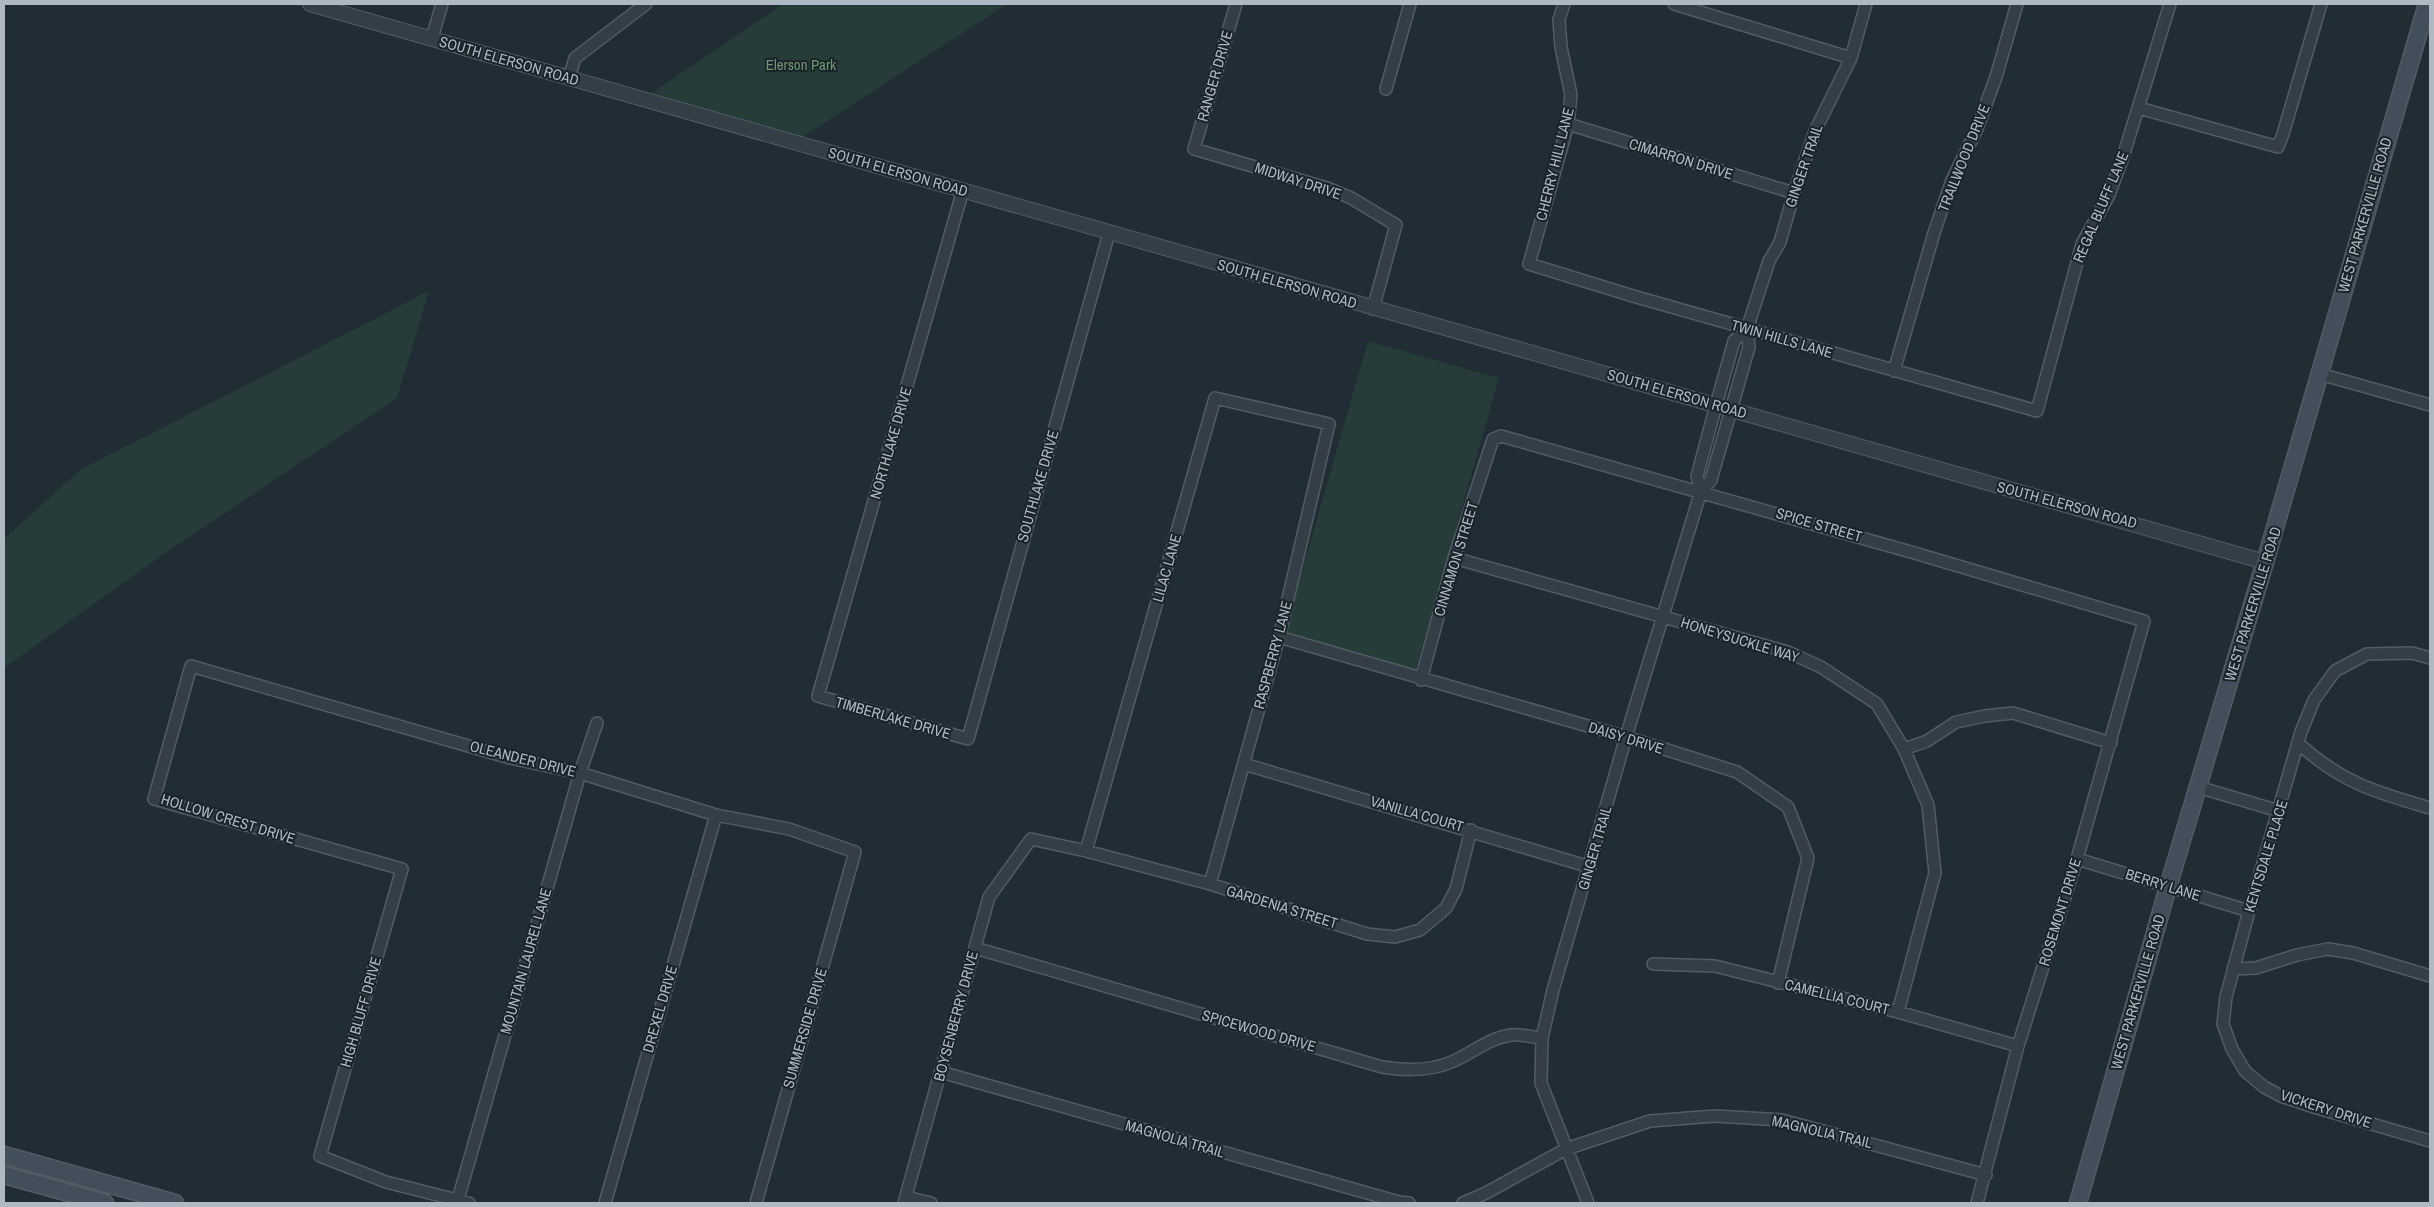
<svg xmlns="http://www.w3.org/2000/svg" width="2434" height="1207" viewBox="0 0 2434 1207" font-family="'Archivo Narrow',sans-serif">
  <rect width="100%" height="100%" fill="#202d35"/>
  <path fill="#263c39" d="M783 4H1007L795 142 652 93Z
    M429 291 397 398 161 556 4 668V539L80 470Z
    M1368 341 1499 378 1415 672 1284 634Z"/>
  <g fill="none" stroke-linecap="round" stroke-linejoin="round">
    <defs>
      <path id="minor" d="M1236 4 1194 149 1327 188 1351 198 1396 225 1373 309
        M1564 4 1559 20 1561 47 1571 95 1568 124 1529 264 1633 296 2037 411 2082 244 2109 195 2123 157 2170 4
        M1674 4 1851 58
        M432 38 442 4
        M569 78 575 58 646 4
        M1386 89 1410 4
        M2139 108 2278 147 2283 134 2321 4
        M1568 124 1794 193
        M963 190 818 696 968 739 1109 233
        M1894 371 1934 233 1952 180 1977 129 1996 77 2017 4
        M2320 374 2430 405
        M1701 491 1697 476 1716 405 1734 341 1747 329
        M1454 558 1788 652 1821 667 1877 704 1904 749 1928 805 1935 873 1898 1012
        M1279 637 1626 737 1737 772 1788 807 1808 858 1778 983
        M2430 658 2412 653 2367 654 2335 671 2314 700 2301 732 2249 911 2226 997 2223 1024 2232 1049 2245 1071 2264 1087 2281 1096 2314 1107 2430 1141
        M1421 680 1454 558 1493 439 1501 436 1918 554 2144 621 2077 859 2018 1046 1977 1203
        M2298 743C2342 783 2375 792 2430 808
        M1904 749 1927 741 1956 722 1985 716 2013 713 2111 743
        M1244 764 1590 867
        M2198 787 2279 811
        M1086 851 1215 398 1329 424 1279 637 1210 884
        M2077 859 2249 911
        M975 948 1382 1067C1406 1071 1432 1071 1454 1061 1474 1052 1489 1038 1511 1035 1520 1034 1532 1037 1542 1038
        M1653 964 1715 966 1898 1012 2018 1046
        M2233 969 2256 968 2297 955 2328 949 2353 953 2430 976
        M941 1072 1399 1202 1409 1203
        M906 1197 931 1203
        M457 1203 580 773 597 723
        M469 1203 386 1182 320 1156 402 869 154 799 191 666 510 758 580 773 716 815 789 829 855 852 756 1203
        M605 1203 716 815
        M904 1203 989 897 1031 839 1086 851 1210 884 1367 934 1395 937 1420 930 1446 908 1456 889 1471 830
        M1463 1203 1486 1193 1566 1149 1650 1121 1715 1116 1782 1120 1986 1175
        M1588 1203 1541 1083 1542 1038 1553 990 1626 737 1701 491 1711 480 1749 347 1747 329 1769 261 1780 242 1794 193 1815 131 1851 58 1866 4"/>
      <path id="tertiary" d="M310 4 2265 562"/>
      <path id="secondary" d="M4 1155 175 1203
        M4 1175 105 1203
        M2078 1203 2168 887 2265 562 2427 4"/>
    </defs>
    <use href="#minor" stroke="#515c64" stroke-width="14"/>
    <use href="#tertiary" stroke="#515c64" stroke-width="16"/>
    <use href="#secondary" stroke="#515c64" stroke-width="19"/>
    <use href="#minor" stroke="#343e46" stroke-width="11"/>
    <use href="#tertiary" stroke="#343e46" stroke-width="14"/>
    <use href="#secondary" stroke="#424e59" stroke-width="16"/>
  </g>
  <g text-anchor="middle" stroke-width="4" stroke-linejoin="round" paint-order="stroke">
    <g font-size="15" fill="#aeb9c3" stroke="#19232a">
      <text transform="translate(509 61) rotate(16)" y="5">SOUTH ELERSON ROAD</text>
      <text transform="translate(1215 76) rotate(-74)" y="5">RANGER DRIVE</text>
      <text transform="translate(1964 158) rotate(-68)" y="5">TRAILWOOD DRIVE</text>
      <text transform="translate(1681 159) rotate(17)" y="5">CIMARRON DRIVE</text>
      <text transform="translate(1555 164) rotate(-76)" y="5">CHERRY HILL LANE</text>
      <text transform="translate(1804 166) rotate(-71)" y="5">GINGER TRAIL</text>
      <text transform="translate(898 172) rotate(16)" y="5">SOUTH ELERSON ROAD</text>
      <text transform="translate(1298 181) rotate(18)" y="5">MIDWAY DRIVE</text>
      <text transform="translate(2101 207) rotate(-67)" y="5">REGAL BLUFF LANE</text>
      <text transform="translate(2365 215) rotate(-74)" y="5">WEST PARKERVILLE ROAD</text>
      <text transform="translate(1287 284) rotate(16)" y="5">SOUTH ELERSON ROAD</text>
      <text transform="translate(1782 339) rotate(16)" y="5">TWIN HILLS LANE</text>
      <text transform="translate(1677 394) rotate(16)" y="5">SOUTH ELERSON ROAD</text>
      <text transform="translate(891 443) rotate(-74)" y="5">NORTHLAKE DRIVE</text>
      <text transform="translate(1038 486) rotate(-74)" y="5">SOUTHLAKE DRIVE</text>
      <text transform="translate(2067 505) rotate(15)" y="5">SOUTH ELERSON ROAD</text>
      <text transform="translate(1819 525) rotate(16)" y="5">SPICE STREET</text>
      <text transform="translate(1456 559) rotate(-73)" y="5">CINNAMON STREET</text>
      <text transform="translate(1167 568) rotate(-74)" y="5">LILAC LANE</text>
      <text transform="translate(2253 604) rotate(-73)" y="5">WEST PARKERVILLE ROAD</text>
      <text transform="translate(1740 640) rotate(17)" y="5">HONEYSUCKLE WAY</text>
      <text transform="translate(1273 655) rotate(-75)" y="5">RASPBERRY LANE</text>
      <text transform="translate(893 718) rotate(16)" y="5">TIMBERLAKE DRIVE</text>
      <text transform="translate(1626 738) rotate(17)" y="5">DAISY DRIVE</text>
      <text transform="translate(523 759) rotate(14)" y="5">OLEANDER DRIVE</text>
      <text transform="translate(1417 814) rotate(16)" y="5">VANILLA COURT</text>
      <text transform="translate(228 819) rotate(17)" y="5">HOLLOW CREST DRIVE</text>
      <text transform="translate(1595 848) rotate(-74)" y="5">GINGER TRAIL</text>
      <text transform="translate(2266 856) rotate(-73)" y="5">KENTSDALE PLACE</text>
      <text transform="translate(2163 885) rotate(17)" y="5">BERRY LANE</text>
      <text transform="translate(1282 907) rotate(17)" y="5">GARDENIA STREET</text>
      <text transform="translate(2060 912) rotate(-73)" y="5">ROSEMONT DRIVE</text>
      <text transform="translate(526 961) rotate(-74)" y="5">MOUNTAIN LAUREL LANE</text>
      <text transform="translate(2138 992) rotate(-74)" y="5">WEST PARKERVILLE ROAD</text>
      <text transform="translate(1837 997) rotate(14)" y="5">CAMELLIA COURT</text>
      <text transform="translate(660 1009) rotate(-74)" y="5">DREXEL DRIVE</text>
      <text transform="translate(361 1012) rotate(-74)" y="5">HIGH BLUFF DRIVE</text>
      <text transform="translate(956 1016) rotate(-75)" y="5">BOYSENBERRY DRIVE</text>
      <text transform="translate(805 1028) rotate(-74)" y="5">SUMMERSIDE DRIVE</text>
      <text transform="translate(1259 1031) rotate(16)" y="5">SPICEWOOD DRIVE</text>
      <text transform="translate(2326 1109) rotate(18)" y="5">VICKERY DRIVE</text>
      <text transform="translate(1822 1132) rotate(13)" y="5">MAGNOLIA TRAIL</text>
      <text transform="translate(1175 1139) rotate(16)" y="5">MAGNOLIA TRAIL</text>
    </g>
    <g font-size="15" fill="#6f9771" stroke="#19232a">
      <text x="801" y="70">Elerson Park</text>
    </g>
  </g>
  <rect width="2434" height="1207" fill="none" stroke="#aeb9c3" stroke-width="10"/>
</svg>
